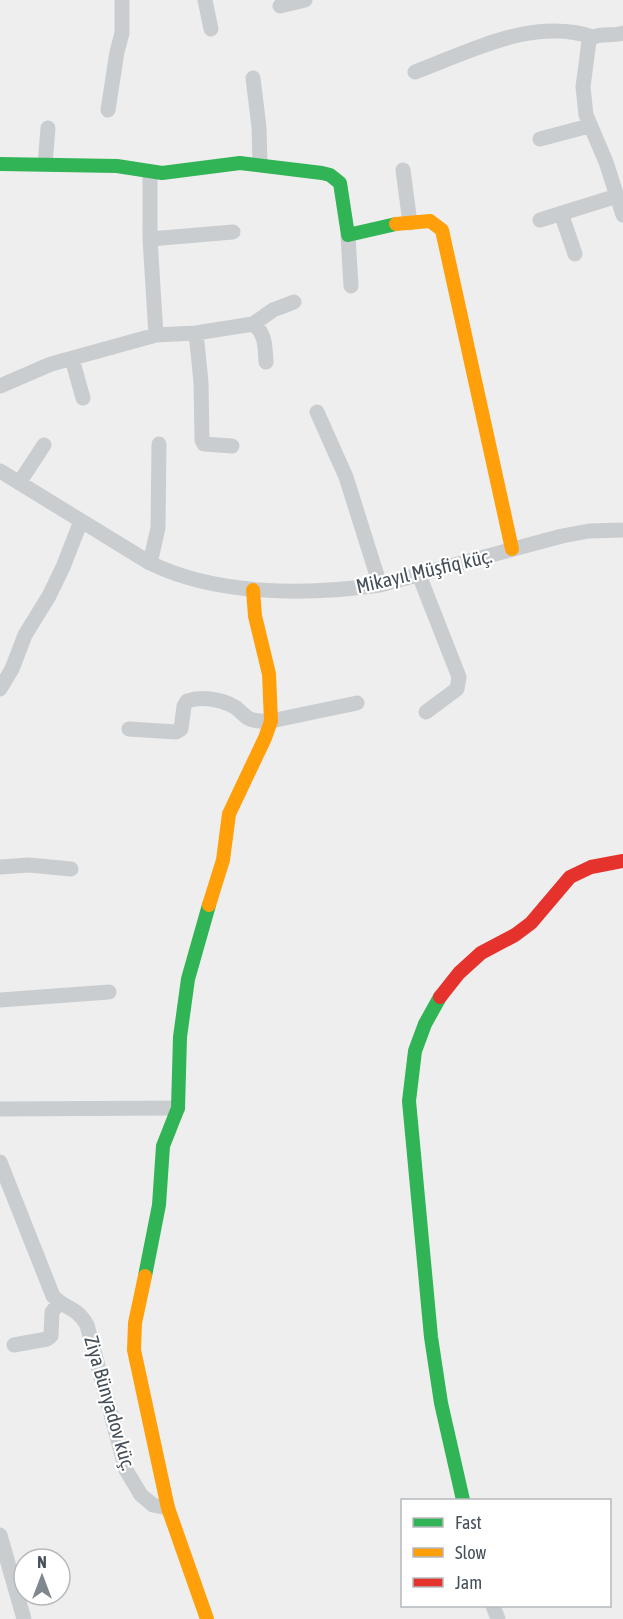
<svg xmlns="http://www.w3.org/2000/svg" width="623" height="1619" viewBox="0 0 623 1619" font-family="'Asap Condensed',sans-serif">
  <rect width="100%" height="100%" fill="#efeeee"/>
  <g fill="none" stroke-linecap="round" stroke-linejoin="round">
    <path stroke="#cacdcf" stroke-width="15" d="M205 0 211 29
      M280 6 305 0
      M623 33C611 37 598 31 589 41L583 87 586 115 606 162 623 215
      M415 72C471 51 533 17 593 37
      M253 78 259 127 260 164
      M108 110 117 52 122 33V0
      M540 139 589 126
      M45 164 48 128
      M403 170 410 223
      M150 172V239L156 335
      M561 213 575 254
      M540 220 617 196
      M348 235 351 286
      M150 239 233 232
      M253 324C266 333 265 348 266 362
      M196 333 201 382 202 440 204 444 232 446
      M72 359 83 398
      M0 386 51 364 156 335 196 333 253 324 273 310 294 302
      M317 412 346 477 380 585
      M0 471 150 563C218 596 307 595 380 585L562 536 589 531 623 530
      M19 483 44 445
      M150 563 158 528 159 444
      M419 575 459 677 457 689 426 712
      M0 689 12 669 25 635 49 596 63 567 81 521
      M129 729 176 732 181 729 184 706 187 701C201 696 220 699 233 706 239 709 243 715 248 718 255 722 263 721 271 721L357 703
      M0 867 29 865 71 869
      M0 1000 109 992
      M0 1109 178 1108
      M0 1162 53 1296C66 1310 75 1305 87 1325L126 1470 141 1495 153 1505 168 1508
      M14 1345 47 1339 51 1336 52 1312 59 1303
      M0 1535 24 1619
      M493 1606 498 1619"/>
    <path stroke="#30b455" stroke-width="14" d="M0 164 117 166 162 173 240 163 322 173 330 175 340 183 348 235 396 224
      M440 997 425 1024 415 1051 409 1101 431 1337 441 1403 463 1500
      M145 1276 159 1205 163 1146 178 1108 180 1037 188 979 209 905"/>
    <path stroke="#ff9f0a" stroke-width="14" d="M396 224 430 221 442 230 512 549
      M209 905 223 860 229 814 265 738 271 721 269 674 255 616 253 590
      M145 1276 135 1323 134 1350 168 1508 207 1619"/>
    <path stroke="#e5322d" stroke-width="14" d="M440 997 459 973 481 953 515 935 531 923 570 877 591 867 623 861"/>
  </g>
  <g text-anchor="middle" stroke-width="4.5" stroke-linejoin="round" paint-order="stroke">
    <g font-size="20" fill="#45505a" stroke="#fff">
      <text transform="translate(424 571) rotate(-13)" y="7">Mikayıl Müşfiq küç.</text>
      <text transform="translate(110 1403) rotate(74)" y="7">Ziya Bünyadov küç.</text>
    </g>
  </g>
  <rect x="401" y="1499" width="210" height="108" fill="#ffffff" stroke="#b5b9bd" stroke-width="1.5"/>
  <rect x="413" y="1518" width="30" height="9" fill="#30b455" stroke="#b5b9bd" stroke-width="1.5"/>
  <text x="455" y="1529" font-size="18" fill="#45505a">Fast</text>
  <rect x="413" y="1548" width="30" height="9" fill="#ff9f0a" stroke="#b5b9bd" stroke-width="1.5"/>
  <text x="455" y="1559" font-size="18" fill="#45505a">Slow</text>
  <rect x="413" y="1578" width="30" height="9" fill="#e5322d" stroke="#b5b9bd" stroke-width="1.5"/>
  <text x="455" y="1589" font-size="18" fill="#45505a">Jam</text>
  <g transform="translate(42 1577)"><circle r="28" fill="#ffffff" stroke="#b5b9bd" stroke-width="1.5"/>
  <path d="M0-4.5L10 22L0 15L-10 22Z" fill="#80878e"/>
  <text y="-9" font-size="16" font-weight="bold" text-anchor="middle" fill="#45505a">N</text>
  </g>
</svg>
